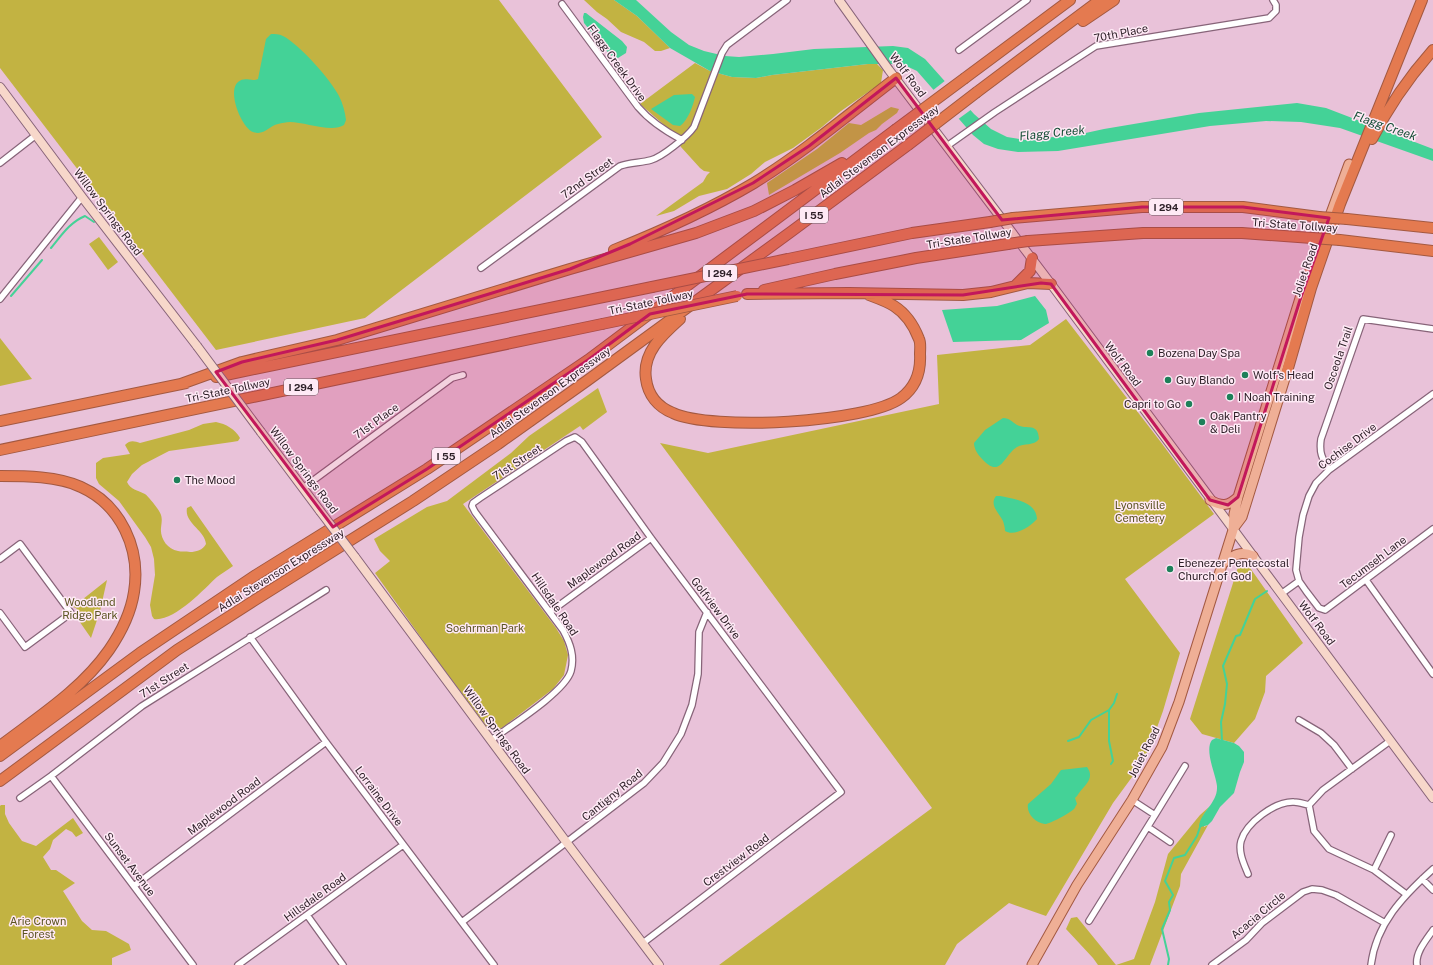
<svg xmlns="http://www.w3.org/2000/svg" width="1433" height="965" viewBox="0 0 1433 965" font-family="'Public Sans',sans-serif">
  <rect width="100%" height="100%" fill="#e9c2d9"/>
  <path fill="#c2b342" d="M0 0H499L602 137 365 318 216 350 0 68Z
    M584 0H614L637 16 670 48 661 51H655L644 42 621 32 607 19 597 12Z
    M695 63 710 71 732 77 756 78 772 75 868 64H877L883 70 881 83 841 111 822 127 793 148 765 162 751 174 727 189 699 196 674 211 656 216 703 182 707 175 710 172 704 171 700 168 681 147 671 131 640 104Z
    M891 107 899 109 897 113 882 124 876 130 869 133 840 153 769 195 767 183 817 149 849 123 861 125Z
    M99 237 118 262 108 270 89 244Z
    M1066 319 1160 441 1214 514 1125 579 1180 653 1163 711 1150 747 1135 773 1113 803 1046 916 1009 903 957 944 945 965H719L932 808 660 443 708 453 939 404 937 355 1030 345Z
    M0 338 32 379 0 386Z
    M598 388 607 412 583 430 580 426 463 504 556 628 564 641 568 655 564 675 553 689 503 727C497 730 493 732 487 727L437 660 375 573 390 561 380 551 374 539 427 507 447 501 511 453 529 436Z
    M216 422C226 424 235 429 240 438L238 441 232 442 169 451 142 465 132 474 127 482C131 490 137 490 145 494 149 497 154 504 157 508 163 516 162 519 161 528 160 538 167 549 178 551 181 552 186 551 190 552 196 552 203 550 206 544 205 530 184 523 187 508L191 506 233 566C228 570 222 573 217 577 204 589 174 622 154 619L152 616 150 605 155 575 154 559 151 547 145 537 119 501 99 484 96 478V463L103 458 130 454 125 445C130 440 134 441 140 443L189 430 203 424Z
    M1239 564 1248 565 1303 643 1266 676 1265 692 1255 719 1234 743 1202 734 1190 719Z
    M107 580 100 611 91 638 77 618 79 613 76 608 73 607Z
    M1 805H5V814L9 823 22 841 36 846 73 818 83 833 76 837 72 832 66 829 53 840 50 849 43 857 51 870H56L75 883 63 891 82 921 92 930 106 931 129 944 131 950 112 958V965H0V806Z
    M1209 807 1203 816 1204 827 1208 825 1181 874 1180 886 1150 965H1098L1093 958 1066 929 1071 918 1077 917 1116 965 1134 959 1155 902 1168 854 1200 815Z"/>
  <path fill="#44d297" d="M614 0H636L671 32 689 45 704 51 725 56 739 57 773 54 814 49 893 46 908 48 925 59 974 114 991 129 1007 137 1026 140 1081 134 1104 129 1199 113 1297 103 1326 108 1433 149V161L1340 128 1301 122 1266 121 1210 126 1058 151 1018 152 998 149 984 144 973 135 917 71 902 64H868L772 75 756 78 732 77 710 71 670 48 637 16Z
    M584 13H586L622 41 627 47 626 53 618 58 610 55 584 23 583 17Z
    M271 34C275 34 279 34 283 36 299 44 331 80 339 96 343 104 345 112 346 120L344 125C332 133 304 122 290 122 286 122 282 123 278 124 269 126 264 136 253 132 241 127 227 91 238 82 245 76 251 82 258 79L266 39Z
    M692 94 695 97C693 106 688 120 680 126L673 125 651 109 674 95Z
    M1035 296 1046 310 1049 323 1021 340 953 342 942 310 997 306Z
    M1003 418C1010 418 1012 422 1017 425 1027 430 1038 422 1039 439 1034 446 1024 443 1017 447 1004 455 1001 478 984 461 979 456 974 450 974 443L985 430Z
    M996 496H1000C1013 499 1036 501 1037 519 1031 526 1015 537 1005 531 1005 528 1004 524 1003 521 999 513 989 505 996 496Z
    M1216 738 1234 743 1239 746 1244 752V762L1240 772 1234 793 1220 807 1212 821 1208 825 1201 827 1199 826C1201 811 1218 803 1217 786 1216 775 1204 750 1212 740Z
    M1087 767C1096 779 1083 786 1077 796L1075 798 1077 804C1076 805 1075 808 1074 809 1070 813 1050 824 1045 824 1035 823 1026 813 1028 804L1051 784 1061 770Z"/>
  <path fill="#e9c2d9" d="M946 80 972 109 957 120 932 91Z"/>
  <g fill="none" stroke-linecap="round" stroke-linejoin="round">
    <path stroke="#44d297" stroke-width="2" d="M51 248C61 236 70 222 85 216L94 222
      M11 296 42 260
      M1109 710V741L1113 761 1111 764
      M1068 741 1079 737 1091 720 1109 710 1114 703 1117 694
      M1222 741 1221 722 1225 704 1227 684 1223 666 1236 636 1240 635 1255 599 1267 591
      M1168 965 1169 959 1162 929 1170 910 1169 902 1173 895 1165 881 1174 858 1185 855 1197 836 1201 824"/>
    <defs>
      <path id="street" d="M562 4 638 107C649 120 667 132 682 140
        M959 50 1027 0
        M947 146 995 112 1096 46 1269 18 1276 11V5L1273 0
        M0 163 36 135
        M481 268 620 166C630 162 641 163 651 160 662 157 687 137 694 127L722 53 727 45 787 0
        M0 299 82 197
        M1433 394 1329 470 1316 483 1309 496 1303 515 1299 537 1296 570 1299 581 1306 591 1319 608 1325 610 1433 529
        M1329 470C1322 458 1319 453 1321 439L1363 319 1433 329
        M303 488 452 378 463 375
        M0 559 20 544 71 613 25 647 0 613
        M1366 580 1433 674
        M1281 594 1299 581
        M550 612 651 538
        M250 637 326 742 494 965
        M1299 720 1321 733 1334 745 1352 769
        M491 740C510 726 565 692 571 671 575 656 570 643 563 630L475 512 472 506 473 503 480 498 566 441 575 437 582 442 651 538 841 792 643 943
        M1390 741 1323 790 1309 805 1314 831 1329 849 1374 870 1406 894
        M51 776 193 965
        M20 798 51 776 142 706 326 590
        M1132 800 1155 815 1185 766
        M1148 827 1170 842
        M1374 870 1391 835
        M1248 874C1244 864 1238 852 1241 841 1246 823 1275 801 1294 802 1299 802 1304 804 1309 805
        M1422 879 1433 890
        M134 886 326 742
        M307 915 343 965
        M1089 921 1155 815
        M462 922 644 783 663 763 681 734 692 705 698 674 699 632 707 612
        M238 965 403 845
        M1212 965 1246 940 1262 923 1303 892 1312 889 1322 890 1336 895 1385 923
        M1371 965C1376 924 1403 896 1433 869
        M1417 965C1415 953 1426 940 1433 930"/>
      <path id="secondary" d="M839 0 889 70 1051 284 1433 798
        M0 87 82 197 197 346
        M261 432 320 511
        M355 557 567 843 659 965"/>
      <path id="primary" d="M1210 500C1221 506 1228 507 1238 497
        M1233 529 1242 517 1286 375
        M1222 564C1233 556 1239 550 1253 556
        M1032 965 1077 885 1132 800 1162 747 1179 702 1233 530 1234 514 1238 497 1301 295 1349 164"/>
      <path id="highway" d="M1083 21 1114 0
        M965 78 1070 0
        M977 92 1100 0
        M1372 139C1389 106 1409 77 1433 50
        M1013 218 1142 207H1243L1319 217
        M1347 219 1433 228
        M1340 240 1433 251
        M1028 241 1143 233H1242L1312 238
        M614 250C662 231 710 209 754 183 804 152 849 114 896 78
        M788 259 912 233 990 222
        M1016 285 1030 271 1032 258
        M764 290 835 274 916 258 1008 244
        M747 294 849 293 963 295 991 292 1028 283 1051 284
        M680 319C662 335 642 353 646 379 648 395 658 407 673 413 711 431 867 423 901 398 916 387 921 372 920 354 920 349 921 343 919 339 914 326 905 313 894 306 886 301 877 298 869 295
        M1286 375 1311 288 1340 204 1422 0
        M216 377 652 287
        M181 384 242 362 337 340 570 269 696 233 754 211 795 190 842 163
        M0 421 186 383
        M0 450 602 324
        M0 476C25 476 58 476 81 487 121 505 141 549 134 592 131 612 120 634 109 650 81 690 38 717 0 746
        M0 756 140 653 256 575 427 469 588 360 895 130
        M0 781 177 650 255 600 413 501 498 444 588 380 792 231 908 145"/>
    </defs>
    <use href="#street" stroke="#876479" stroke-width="8"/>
    <use href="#secondary" stroke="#876479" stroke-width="10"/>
    <use href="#primary" stroke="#a35941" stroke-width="11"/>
    <use href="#highway" stroke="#a35941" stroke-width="12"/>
    <use href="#street" stroke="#fff" stroke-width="5.5"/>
    <use href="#secondary" stroke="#f7d7ca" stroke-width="8"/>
    <use href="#primary" stroke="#efaf96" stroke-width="9"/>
    <use href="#highway" stroke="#e47a50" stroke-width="10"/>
    <defs>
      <path id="secondary-bridge" d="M197 346 261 432
        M320 511 355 557"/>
      <path id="highway-bridge" d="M895 130 965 78
        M908 145 977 92
        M1319 217 1347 219
        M990 222 1013 218
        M1312 238 1340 240
        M1008 244 1028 241
        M652 287 788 259
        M602 324 737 296"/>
    </defs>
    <use href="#secondary-bridge" stroke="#876479" stroke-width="10" stroke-linecap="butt"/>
    <use href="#highway-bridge" stroke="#a35941" stroke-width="12" stroke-linecap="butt"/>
    <use href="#secondary-bridge" stroke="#f7d7ca" stroke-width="8"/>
    <use href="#highway-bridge" stroke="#e47a50" stroke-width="10"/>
  </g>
  <path fill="#c2185b" fill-opacity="0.2" stroke="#c2185b" stroke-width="3" stroke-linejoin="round" d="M896 78 1002 220 1142 207H1243L1329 218 1300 300 1238 497 1228 505 1210 500 1051 284 1041 283 963 295 747 294 650 314 588 360 427 469 333 527 216 372 242 362 337 340 489 294 570 269 630 244 753 183 809 146Z"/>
  <g fill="#1d8059" stroke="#fee9f5" stroke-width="1.5">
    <circle cx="1150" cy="353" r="4"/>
    <circle cx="1245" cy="375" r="4"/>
    <circle cx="1168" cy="380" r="4"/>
    <circle cx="1230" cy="397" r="4"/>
    <circle cx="1189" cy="404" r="4"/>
    <circle cx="1202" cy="422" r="4"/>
    <circle cx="177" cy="480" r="4"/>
    <circle cx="1170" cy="569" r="4"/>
  </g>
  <g text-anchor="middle" stroke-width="3" stroke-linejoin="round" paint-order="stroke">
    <g fill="#fee9f5" stroke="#6a5a63" stroke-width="1">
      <rect x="1149" y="199" width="34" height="16" rx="3"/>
      <rect x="800" y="207" width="28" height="16" rx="3"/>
      <rect x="703" y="265" width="34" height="16" rx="3"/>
      <rect x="284" y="379" width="34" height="16" rx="3"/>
      <rect x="432" y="448" width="28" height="16" rx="3"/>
    </g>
    <g font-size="10" font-weight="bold" fill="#2b1d25">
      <text x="1166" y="211">I 294</text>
      <text x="814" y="219">I 55</text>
      <text x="720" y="277">I 294</text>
      <text x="301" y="391">I 294</text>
      <text x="446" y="460">I 55</text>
    </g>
    <g font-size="11" fill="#2b1d25" stroke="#fee9f5">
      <text transform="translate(1121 33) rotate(-11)" y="4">70th Place</text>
      <text transform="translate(617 63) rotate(54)" y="4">Flagg Creek Drive</text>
      <text transform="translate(908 75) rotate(53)" y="4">Wolf Road</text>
      <text transform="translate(879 151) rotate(-37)" y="4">Adlai Stevenson Expressway</text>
      <text transform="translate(587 178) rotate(-36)" y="4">72nd Street</text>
      <text transform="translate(108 212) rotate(53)" y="4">Willow Springs Road</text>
      <text transform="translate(1295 225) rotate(4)" y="4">Tri-State Tollway</text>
      <text transform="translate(969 238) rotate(-9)" y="4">Tri-State Tollway</text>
      <text transform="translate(1305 270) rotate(-71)" y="4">Joliet Road</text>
      <text transform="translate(651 302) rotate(-12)" y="4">Tri-State Tollway</text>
      <text transform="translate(1338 358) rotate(-71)" y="4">Osceola Trail</text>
      <text transform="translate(1123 364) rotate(53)" y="4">Wolf Road</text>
      <text transform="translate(228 390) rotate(-12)" y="4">Tri-State Tollway</text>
      <text transform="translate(550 392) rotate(-36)" y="4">Adlai Stevenson Expressway</text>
      <text transform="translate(376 421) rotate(-36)" y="4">71st Place</text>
      <text transform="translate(1347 446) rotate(-37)" y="4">Cochise Drive</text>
      <text transform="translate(517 462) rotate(-33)" y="4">71st Street</text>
      <text transform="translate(304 470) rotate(53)" y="4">Willow Springs Road</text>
      <text transform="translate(604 560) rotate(-36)" y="4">Maplewood Road</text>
      <text transform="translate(1373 562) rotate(-37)" y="4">Tecumseh Lane</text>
      <text transform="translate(281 570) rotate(-32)" y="4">Adlai Stevenson Expressway</text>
      <text transform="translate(555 604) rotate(56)" y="4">Hillsdale Road</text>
      <text transform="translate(716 608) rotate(53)" y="4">Golfview Drive</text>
      <text transform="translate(1317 623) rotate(53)" y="4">Wolf Road</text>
      <text transform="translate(164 680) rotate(-33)" y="4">71st Street</text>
      <text transform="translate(497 730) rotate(54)" y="4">Willow Springs Road</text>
      <text transform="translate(1144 752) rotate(-63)" y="4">Joliet Road</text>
      <text transform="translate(612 795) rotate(-39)" y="4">Cantigny Road</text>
      <text transform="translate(379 796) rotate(53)" y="4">Lorraine Drive</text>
      <text transform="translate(224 806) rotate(-37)" y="4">Maplewood Road</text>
      <text transform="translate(736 860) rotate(-37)" y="4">Crestview Road</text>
      <text transform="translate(130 864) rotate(53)" y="4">Sunset Avenue</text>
      <text transform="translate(315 897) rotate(-36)" y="4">Hillsdale Road</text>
      <text transform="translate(1258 915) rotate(-40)" y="4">Acacia Circle</text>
    </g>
    <g font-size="11" fill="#2b1d25" stroke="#fee9f5" text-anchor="start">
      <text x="1158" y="357">Bozena Day Spa</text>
      <text x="1253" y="379">Wolf's Head</text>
      <text x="1176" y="384">Guy Blando</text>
      <text x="1238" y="401">I Noah Training</text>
      <text x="1181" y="408" text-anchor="end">Capri to Go</text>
      <text x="1210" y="420">Oak Pantry<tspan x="1210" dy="13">&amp; Deli</tspan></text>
      <text x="185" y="484">The Mood</text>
      <text x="1178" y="567">Ebenezer Pentecostal<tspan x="1178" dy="13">Church of God</tspan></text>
    </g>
    <g font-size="11" fill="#5b5421" stroke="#fee9f5">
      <text x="1140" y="509">Lyonsville<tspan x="1140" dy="13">Cemetery</tspan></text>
      <text x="90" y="606">Woodland<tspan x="90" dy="13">Ridge Park</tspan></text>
      <text x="485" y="632">Soehrman Park</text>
      <text x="38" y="925">Arie Crown<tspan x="38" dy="13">Forest</tspan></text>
    </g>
    <g font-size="12" font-style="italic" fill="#144d35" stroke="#fee9f5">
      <text transform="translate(1385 126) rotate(19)" y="4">Flagg Creek</text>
      <text transform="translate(1052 133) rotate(-6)" y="4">Flagg Creek</text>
    </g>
  </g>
</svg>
